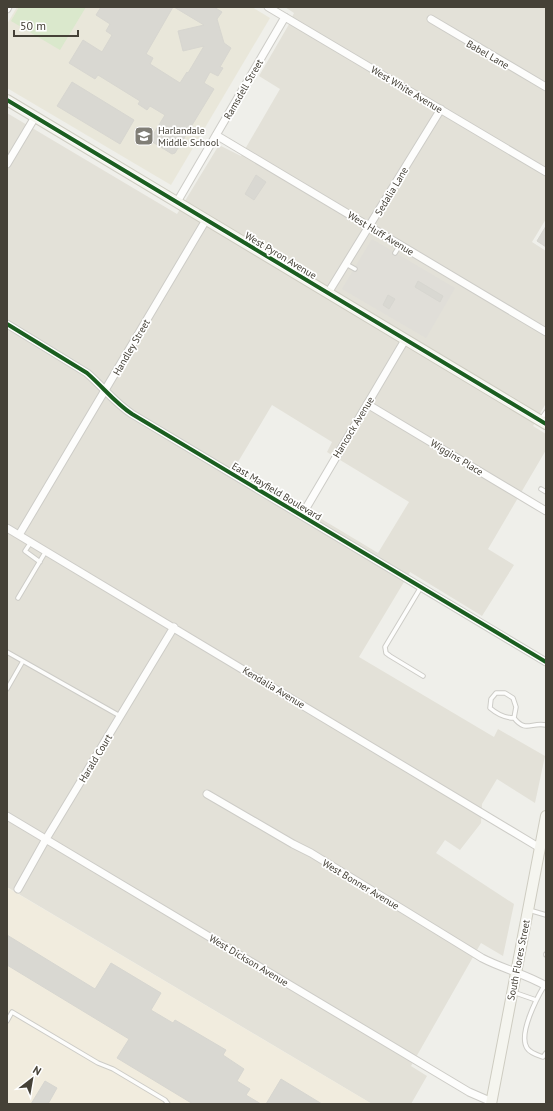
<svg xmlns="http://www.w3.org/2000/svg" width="553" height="1111" viewBox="0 0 553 1111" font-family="'PT Sans',sans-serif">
  <rect width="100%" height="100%" fill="#efefea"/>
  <path fill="#e3e1d8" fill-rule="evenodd" d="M285 7H546V219L532 242 546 251V403L533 426 546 434V450L488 549 514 565 482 616 410 572 359 657 494 737 498 729 545 756 535 803 497 779 482 804 481 823 460 850 445 840 436 853 514 904 503 956 481 943 411 1066 427 1076 411 1104H372L7 887V113L177 214 219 145 241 156 280 89 259 76 288 26 294 13ZM272 405 332 442 327 452 409 502 378 553 235 467Z"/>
  <path fill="#f1ecde" d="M8 888 372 1104H7V889Z"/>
  <path fill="#e0ded8" d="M372 239 455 288 426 338 342 289Z"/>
  <path fill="#e9e7da" d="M17 7H252L270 18 171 185 7 88V24Z"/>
  <path fill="#dae8cc" d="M19 7H86L60 50 11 21Z"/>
  <path fill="#d9d8d2" stroke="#d7d6d0" d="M101 7H173L146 54 153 58 150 64 180 83 187 72 188 73 204 46 183 51 178 31 204 25 174 7H214L222 12 217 19 224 43 231 48 220 67 223 68 218 76 210 72 204 83 214 89 175 153 172 154 151 141V138L165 115 150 106 147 110 138 104 140 101 98 75 95 79 69 63 83 40 102 52 112 35 106 31 110 24 96 15Z
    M72 82 134 120 120 144 57 106Z
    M256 175 266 182 254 200 245 194Z
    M546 226V247L537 241Z
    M418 281 443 296 440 302 415 287Z
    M388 295 395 299 389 309 383 305Z
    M7 935 95 989 111 963 161 993 151 1010 173 1023 175 1020 226 1050 223 1055 244 1069 237 1081 250 1089 246 1095 261 1104H193L117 1058 129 1039 7 965Z
    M281 1079 322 1104H266Z
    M45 1081 57 1088 48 1104H31Z"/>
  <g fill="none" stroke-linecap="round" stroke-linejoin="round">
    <defs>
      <path id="lane" d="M395 253 400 245
        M346 264 355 269
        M541 419 546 412
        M541 489 546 492
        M31 542 25 551 40 562
        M421 587 385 647 386 653 390 656 423 676
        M18 598 46 551
        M7 652 120 716
        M7 689 23 661
        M514 718C504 718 497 714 490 708L491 699 496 693H505L513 698 516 707 514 718C526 733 531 722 546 725
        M529 910 546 915
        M546 954V955
        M544 986C537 998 518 1034 527 1048 530 1053 537 1055 543 1057L546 1053
        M513 992 536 1000
        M7 1021 12 1012 98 1063 113 1069 165 1100 168 1104"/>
      <path id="street" d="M268 7 546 172
        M7 9 8 7
        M431 19 546 87
        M216 135 546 332
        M7 164 35 117
        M177 202 285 17
        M328 293 441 109
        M7 324 87 373C103 387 115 403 132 414L546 662
        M367 404 546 511
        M302 515 405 340
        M7 528 540 848
        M19 535 206 220
        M207 794 293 844 311 853 482 958C503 969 526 974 546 986
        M7 816 469 1092 492 1102
        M18 889 46 839 174 627"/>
      <path id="secondary" d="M7 100 546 424
        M491 1104 546 816"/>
    </defs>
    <use href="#lane" stroke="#cdccc7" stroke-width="5.5"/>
    <use href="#street" stroke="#cdccc7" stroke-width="9"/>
    <use href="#secondary" stroke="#ceccc1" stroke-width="12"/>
    <use href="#lane" stroke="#fdfdfc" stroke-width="3.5"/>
    <use href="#street" stroke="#fdfdfc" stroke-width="7"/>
    <use href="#secondary" stroke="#f5f5ef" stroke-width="10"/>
    <defs>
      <path id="cycleway" d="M7 100 546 424
        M7 324 87 373C103 387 115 403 132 414L546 662"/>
    </defs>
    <use href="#cycleway" stroke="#fff" stroke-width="6"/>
    <use href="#cycleway" stroke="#1b5e20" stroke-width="4"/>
  </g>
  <defs>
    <symbol id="school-square" viewBox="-11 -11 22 22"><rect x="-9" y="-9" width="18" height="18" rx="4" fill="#807e76" stroke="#fff"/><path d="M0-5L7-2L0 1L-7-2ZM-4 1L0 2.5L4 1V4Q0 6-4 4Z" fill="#fff"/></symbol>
  </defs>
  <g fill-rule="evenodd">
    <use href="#school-square" x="133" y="125" width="22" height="22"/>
  </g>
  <g text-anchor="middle" stroke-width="3.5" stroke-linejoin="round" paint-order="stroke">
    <g font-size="10" fill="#454137" stroke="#fff">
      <text transform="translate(488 54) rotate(30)" y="4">Babel Lane</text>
      <text transform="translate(243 89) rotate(-60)" y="4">Ramsdell Street</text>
      <text transform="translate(407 89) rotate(31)" y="4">West White Avenue</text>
      <text transform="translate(391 191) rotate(-59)" y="4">Sedalia Lane</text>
      <text transform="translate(381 233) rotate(31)" y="4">West Huff Avenue</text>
      <text transform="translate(281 255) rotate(31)" y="4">West Pyron Avenue</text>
      <text transform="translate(131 347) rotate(-60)" y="4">Handley Street</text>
      <text transform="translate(353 427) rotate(-59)" y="4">Hancock Avenue</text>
      <text transform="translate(457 457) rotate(31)" y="4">Wiggins Place</text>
      <text transform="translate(277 491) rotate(31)" y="4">East Mayfield Boulevard</text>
      <text transform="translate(274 687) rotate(31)" y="4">Kendalia Avenue</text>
      <text transform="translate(95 758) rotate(-59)" y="4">Harald Court</text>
      <text transform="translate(361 884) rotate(31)" y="4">West Bonner Avenue</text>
      <text transform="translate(249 960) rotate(31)" y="4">West Dickson Avenue</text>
      <text transform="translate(518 960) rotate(-79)" y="4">South Flores Street</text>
    </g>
    <g font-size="10" fill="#454137" stroke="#fff" text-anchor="start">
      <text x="158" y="134">Harlandale<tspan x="158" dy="12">Middle School</tspan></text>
    </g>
  </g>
  <rect width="553" height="1111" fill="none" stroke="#454137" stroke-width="16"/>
  <g transform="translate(32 1079) rotate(31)" stroke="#ffffff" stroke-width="3" paint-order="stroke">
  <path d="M0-3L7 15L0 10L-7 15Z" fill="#454137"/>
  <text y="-6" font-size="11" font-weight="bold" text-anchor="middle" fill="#454137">N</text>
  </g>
  <path d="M14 30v6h64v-6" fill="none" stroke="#454137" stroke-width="2"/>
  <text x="20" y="30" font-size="12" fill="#454137" stroke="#ffffff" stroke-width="3" paint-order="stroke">50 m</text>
</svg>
